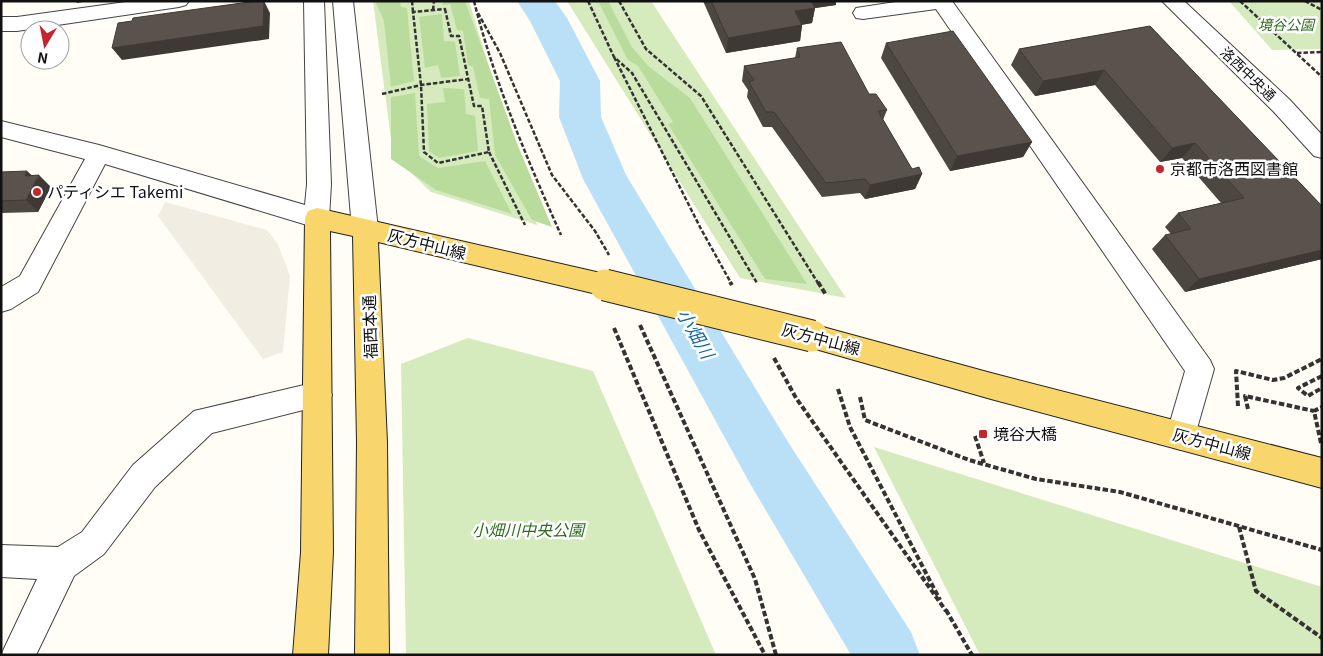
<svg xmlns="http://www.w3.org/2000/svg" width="1323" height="656" viewBox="0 0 1323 656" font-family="Georgia,'Noto Sans JP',serif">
  <rect width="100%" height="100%" fill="#fffdf5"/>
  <path fill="#d5ebbd" d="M373 1H469L537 225 431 192 393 155Z
    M567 1H651L846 298 740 278Z
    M1229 1H1322V49L1272 50Z
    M468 338 593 371 716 655H406L401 364Z
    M874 447 1322 587V655H980Z"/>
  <path fill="#b9dc9c" d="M375 1H400L401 7 407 8 414 81 391 87 384 21Z
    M443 1H465L518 146 552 227 532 220 495 155 489 99 480 98 473 67 468 65 463 31 457 30 450 4 443 5Z
    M598 1H608L632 47 648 66 690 98 807 284 765 279 668 124 673 122 638 66 628 60Z
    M442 14 444 41 455 42 460 76 441 78 438 65 425 68 419 17Z
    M443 88 464 89 466 114 475 116 478 151 439 158 429 151 427 104 445 102Z
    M415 93 419 156 438 168 485 161 512 214 436 190 391 159V97Z"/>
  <path fill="#f1ede2" d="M165 202 267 230 278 244 290 276 283 352 263 359 158 216Z"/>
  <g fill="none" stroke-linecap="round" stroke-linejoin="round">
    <path fill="#b9e0f7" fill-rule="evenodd" d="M517 1H555L567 18 600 81 601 117 626 175 788 442 911 632 920 655H851L748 480 583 179 559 117 560 81 530 21Z"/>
    <defs>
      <path id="minor" d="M133 1H189L186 5 179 7 17 31H1V17H17Z
        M304 1H324L331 184 329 218 326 225 317 228 105 164 38 292 11 309 1 312V287L20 276 85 159 1 137V121L99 145 305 205 307 184Z
        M333 1H353L378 229 374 236 365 239 356 236 352 229Z
        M902 1H952L1210 360 1214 369 1192 446 1181 450 1170 446 1166 436 1185 371 936 9 863 19 856 18 853 13 856 8Z
        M1162 1H1184L1290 100 1322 135V158L1314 156 1274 112Z
        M317 382 327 386 332 395 327 404 212 433 155 487 104 554 74 576 36 655H1L37 579 1 577V545L58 547 82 532 133 465 194 411Z"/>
      <path id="major" d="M317 208 605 274 614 277 618 285 614 293 605 296 378 242 387 442 389 655H355L357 442 353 236 330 231 333 552 328 655H293L301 552 305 218 308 211Z
        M812 324 991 373 1322 458V488L991 399 812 348 802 344 798 336 802 328Z"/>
    </defs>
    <use href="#minor" stroke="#444" stroke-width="2"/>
    <use href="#major" stroke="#222" stroke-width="2"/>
    <path stroke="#333" stroke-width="2.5" stroke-dasharray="4.5 2" stroke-linecap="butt" d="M412 1 413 12
      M474 1C494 81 527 159 561 235
      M588 1 614 57 632 73 757 283
      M619 1 646 49 701 96 818 283
      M1240 1 1322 77
      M1305 1 1322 10
      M445 9 451 36H459L474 106H482L489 152 438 163 424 152 421 85 413 12Z
      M433 10 434 1
      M478 13 500 53 552 175 595 231 609 255
      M1297 53 1322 52
      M614 57 701 229 731 283
      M382 94 421 85 468 79
      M489 152 525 225"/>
    <path stroke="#333" stroke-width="4" stroke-dasharray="5.5 2.5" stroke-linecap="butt" d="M730 282 732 285
      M818 282 826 295
      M640 325 755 579 776 655
      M614 328 699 530 765 655
      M774 358 796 398 946 611
      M1322 376 1298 388 1308 396 1322 388
      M838 389 850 427 940 600
      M860 397 865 420 969 460 1036 479 1120 492 1322 550
      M1238 406 1236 371 1273 380 1284 378 1322 359
      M1248 409 1245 396 1314 411
      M975 436 984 463
      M1321 443 1314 411 1322 407
      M1239 527 1256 591 1322 638
      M946 610 972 655"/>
    <use href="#minor" fill="#fff" fill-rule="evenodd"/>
    <use href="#major" fill="#f9d66b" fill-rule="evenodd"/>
    <defs>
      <path id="major-bridge" d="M605 285 812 336"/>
    </defs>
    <use href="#major-bridge" stroke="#222" stroke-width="33" stroke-linecap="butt"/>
    <use href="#major-bridge" stroke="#f9d66b" stroke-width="31"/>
  </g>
  <path fill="#4d4742" d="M703 1H836V5L815 8 812 23 802 25 800 41 726 53Z
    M1150 26 1322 206V259L1185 292 1152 249 1165 235 1171 234 1165 227 1178 213 1221 203 1182 158 1160 162 1095 85 1035 96 1011 65 1019 49Z
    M886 43 1032 142 1023 157 950 171 881 58Z
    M797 48 869 94 887 110 883 120 912 169 922 174 915 189 865 199 860 193 822 197 772 127H763L747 97 748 90 742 81 744 66 795 58Z
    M1 172 32 175 51 187 38 212 1 213Z"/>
  <path fill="#3f3936" d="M76 1H89L77 3Z
    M264 1 270 13 269 39 122 60 112 48Z
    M806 1H836V5L815 8 812 23 792 26 795 11Z
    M802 25 800 41 726 53 728 38Z
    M1104 70 1095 85 1035 96 1043 81Z
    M1032 142 1023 157 950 171 957 156Z
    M1195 143 1182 158 1160 162 1172 148Z
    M27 171 37 180 39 175 51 187 38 212 26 200 25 176Z
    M922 174 915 189 865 199 870 185Z
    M1322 250V259L1185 292 1199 279Z"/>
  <path fill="#5a524d" stroke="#3f3936" d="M256 1H264L263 26 112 48 118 23 132 21 133 18Z
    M711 1H811L815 8 795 11 802 25 728 38Z
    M1150 26 1322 206V250L1199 279 1165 235 1191 229 1178 213 1244 198 1195 143 1172 148 1104 70 1043 81 1019 49Z
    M953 31 1032 142 957 156 886 43Z
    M841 42 869 94H876L887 110 878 111 912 169 919 167 922 174 870 185 865 179 826 183 774 112H766L749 82 754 80 744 66 800 57 797 48Z
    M27 171 25 176 39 175 26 200 1 201V172Z"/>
  <g fill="#c4262e" stroke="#fff" stroke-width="2">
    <circle cx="1160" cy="169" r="5"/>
    <circle cx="37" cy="192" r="5"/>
    <rect x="978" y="429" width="10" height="10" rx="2.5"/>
  </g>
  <g text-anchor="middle" stroke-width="5" stroke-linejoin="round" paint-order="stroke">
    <g font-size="14" font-style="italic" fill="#2f6b1f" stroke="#fff">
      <text x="1286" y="30">境谷公園</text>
    </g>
    <g font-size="14" fill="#111" stroke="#fff">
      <text transform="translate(1248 74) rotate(44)" y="5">洛西中央通</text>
    </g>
    <g font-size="16" fill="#111" stroke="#fff" text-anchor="start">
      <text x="1170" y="175">京都市洛西図書館</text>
      <text x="47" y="198">パティシエ Takemi</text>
      <text x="993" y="440">境谷大橋</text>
    </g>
    <g font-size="16" fill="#111" stroke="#fff">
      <text transform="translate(427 244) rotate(14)" y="6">灰方中山線</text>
      <text transform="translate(370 327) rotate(-92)" y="6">福西本通</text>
      <text transform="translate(821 339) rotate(15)" y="6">灰方中山線</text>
      <text transform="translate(1212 444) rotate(15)" y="6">灰方中山線</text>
    </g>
    <g font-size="16" font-style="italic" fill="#2f6b1f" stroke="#fff">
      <text x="528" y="536">小畑川中央公園</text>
    </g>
    <g font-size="18" font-style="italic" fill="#1768a6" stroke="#fff">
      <text transform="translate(695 334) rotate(60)" y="6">小畑川</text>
    </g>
  </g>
  <rect width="1323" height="656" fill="none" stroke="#111111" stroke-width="5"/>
  <g transform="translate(45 45) rotate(190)"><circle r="24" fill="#ffffff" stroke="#a0a0a0"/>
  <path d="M0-4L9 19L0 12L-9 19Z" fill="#c4262e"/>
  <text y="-8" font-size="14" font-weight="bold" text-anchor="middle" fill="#111111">N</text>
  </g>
</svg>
